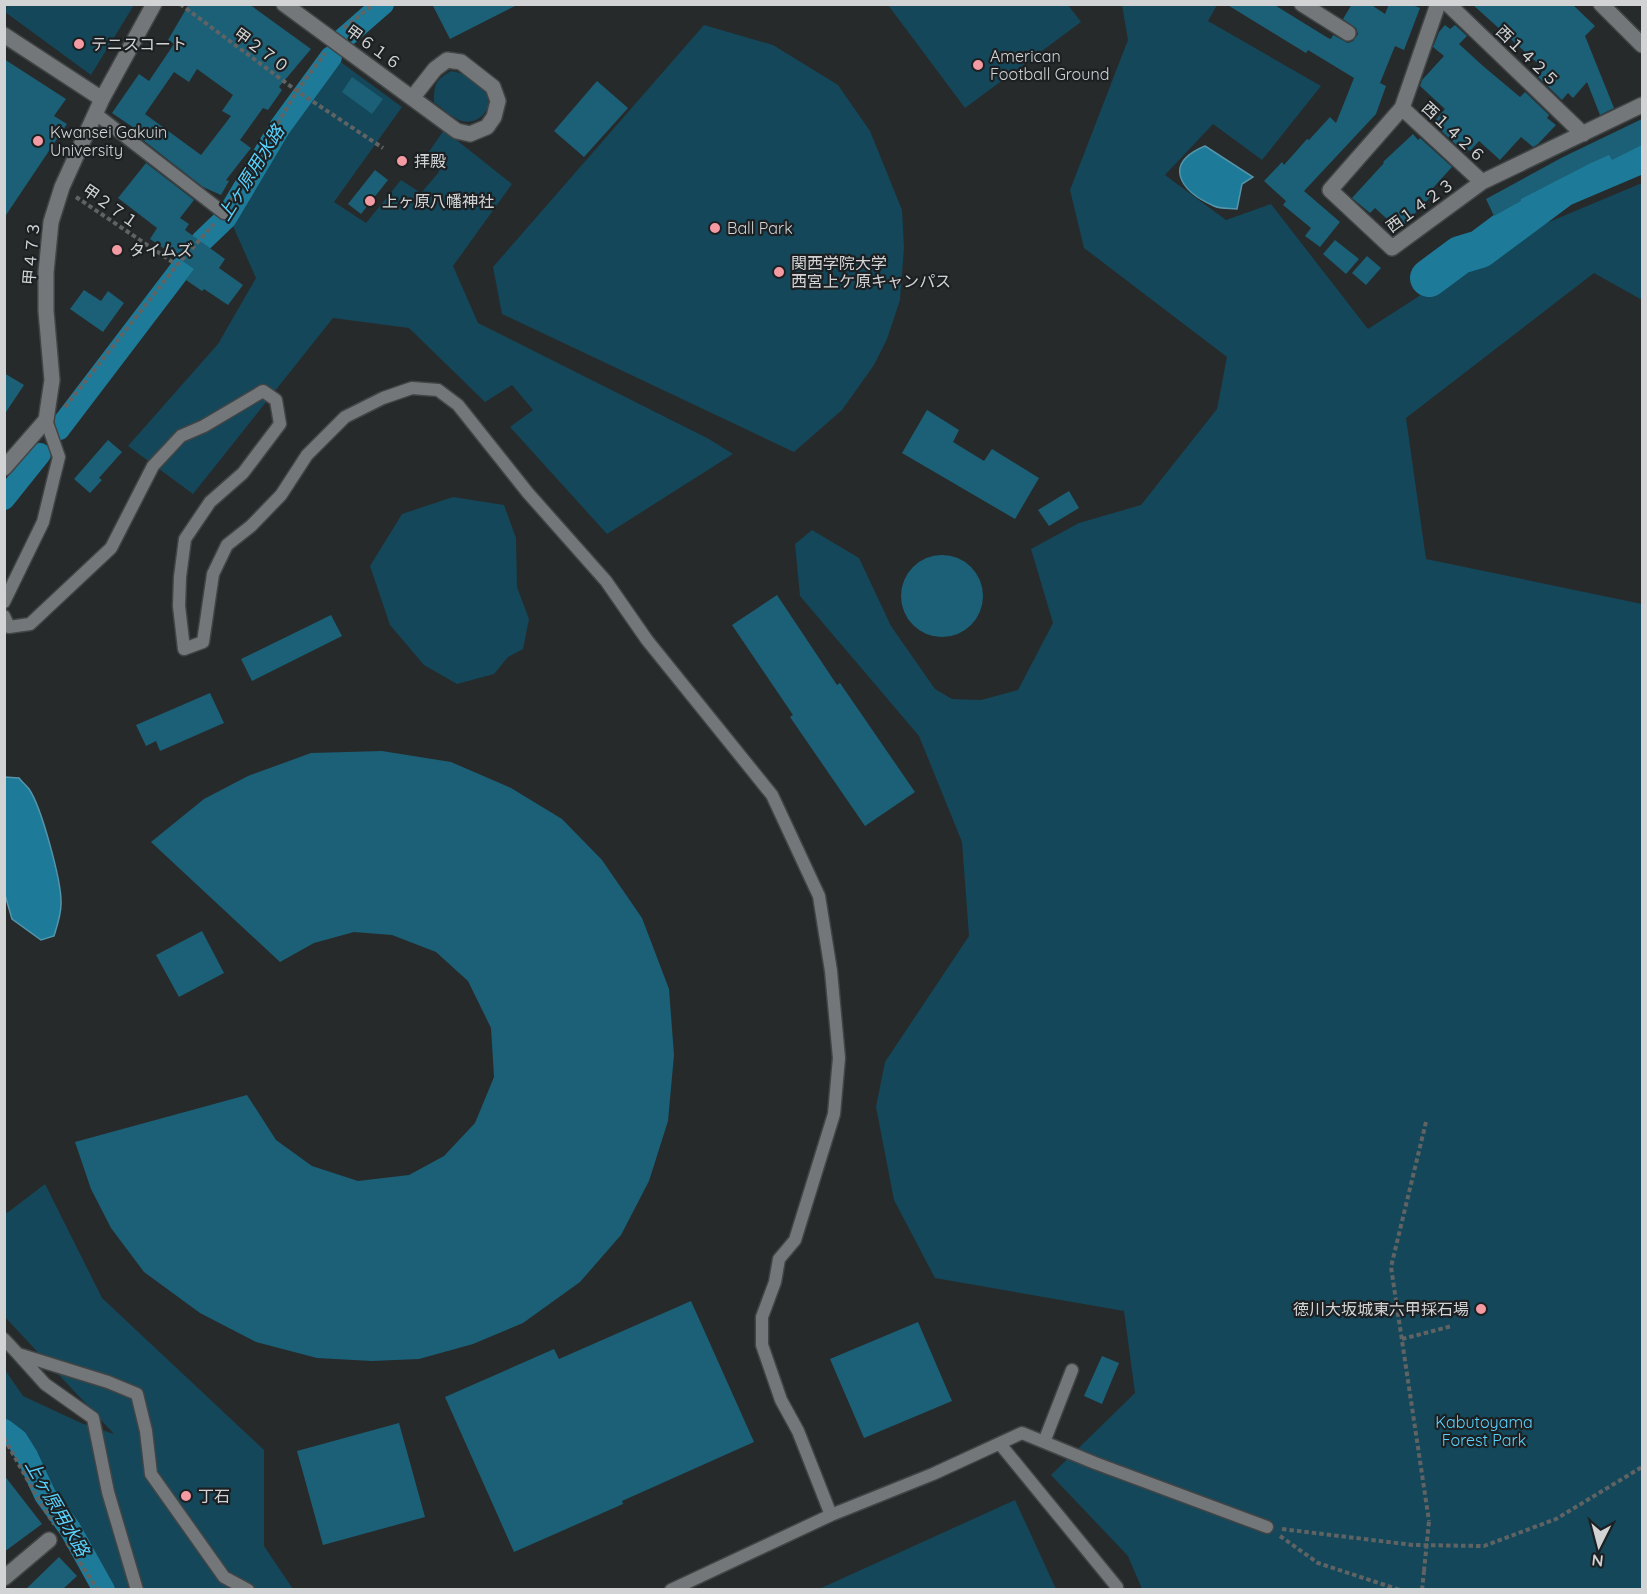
<svg xmlns="http://www.w3.org/2000/svg" width="1647" height="1594" viewBox="0 0 1647 1594" font-family="Quicksand,'Noto Sans JP',sans-serif">
  <rect width="100%" height="100%" fill="#272a2b"/>
  <path fill="#144759" d="M7 5V4L134 5 91 75 5 12Z
    M888 5H1068L1081 22 965 108Z
    M1122 5H1217L1208 21 1321 86 1262 160 1213 124 1165 175 1226 220 1271 204 1368 329 1506 240 1642 183V300L1594 273 1406 418 1426 559 1642 604V1589H1142L1128 1556 1051 1475 1135 1393 1124 1311 935 1278 894 1200 876 1107 885 1062 969 936 962 842 919 736 800 596 795 544 812 530 859 558 891 626 935 689 952 699 981 700 1018 690 1053 623 1031 549 1079 523 1141 505 1217 409 1227 357 1084 248 1070 190 1128 40Z
    M704 25 773 45 838 85 870 131 902 210 904 247 900 300 887 339 874 365 842 410 794 452 502 314 493 267Z
    M338 60 402 107 334 202 366 223 401 180 421 193 439 172 426 156 444 130 512 184 453 266 478 323 709 439 733 454 607 534 510 427 533 410 512 385 485 402 409 328 333 318 193 494 128 446 218 344 256 278 233 226 307 100Z
    M451 71C461 72 477 80 484 88 497 104 481 126 462 121 452 118 442 108 434 102 434 85 435 80 451 71Z
    M453 497 504 505 516 538 517 587 529 619 523 649 508 657 494 674 457 684 424 665 390 625 370 566 402 514Z
    M45 1184 102 1298 264 1450V1546L293 1589H105L54 1500 5 1423V1370L23 1396 81 1423 114 1434 5 1317 4 1209 7 1213Z
    M1015 1500 1056 1589H819Z"/>
  <path fill="#1d7b99" stroke="#5395ab" stroke-width="1.5" d="M1205 146 1253 177 1242 184 1237 209C1230 208 1220 209 1214 206 1180 191 1162 164 1205 146Z
    M4 777 19 778C22 782 26 785 29 789 41 806 62 882 61 904 61 915 57 926 54 936L41 940 12 919 5 895Z"/>
  <g fill="none" stroke-linecap="round" stroke-linejoin="round">
    <path stroke="#1d7b99" stroke-width="22" d="M344 38 383 4
      M59 429 202 241 226 218 280 127 331 57
      M4 499 40 454
      M4 1430 17 1440 27 1456 45 1495 70 1529 104 1590"/>
    <path stroke="#1d7b99" stroke-width="38" d="M1429 278 1460 255 1480 249 1562 188 1642 154"/>
  </g>
  <path fill="#1b6076" fill-rule="evenodd" d="M189 4H249L311 49 279 87 282 90 268 110 263 108 240 140 251 148 226 180 229 181 221 195 203 187 134 133 137 130 112 113 139 74 149 81 174 44 168 40ZM197 69 233 95 222 111 231 116 201 155 145 114 174 72 189 82Z
    M432 4H519L450 39Z
    M1226 4H1273L1328 38 1331 39 1333 35 1348 43 1353 41 1358 34 1356 28 1343 19 1352 4H1370L1385 14 1389 4H1410L1420 8 1404 50 1395 46 1380 83 1386 86 1376 114 1304 191 1340 222 1320 247 1305 236 1311 228 1283 205 1286 201 1264 181 1282 162 1284 165 1307 139 1309 140 1330 117 1336 123 1354 78 1308 50 1306 53Z
    M1472 4H1572L1595 26 1585 36 1614 108 1600 115 1587 82 1573 98 1568 93 1562 100 1538 77 1544 69Z
    M1445 25 1450 29 1455 25 1467 36 1459 44 1483 66 1520 97 1525 92 1549 115 1547 118 1556 125 1538 144 1533 147 1521 137 1500 160 1479 141 1470 151 1468 150 1465 153 1433 123 1445 109 1420 86 1422 80 1444 56 1433 47 1439 32Z
    M4 59 66 99 54 116 67 124 4 218Z
    M352 77 383 99 372 114 342 92Z
    M597 81 628 108 584 157 554 131Z
    M1642 119V145L1612 160 1609 155 1591 163 1521 199V201L1494 216 1486 199 1563 157Z
    M1413 134 1418 140 1420 138 1452 167 1432 189 1436 191 1403 226 1402 224 1398 229 1375 208 1370 213 1352 198 1384 163 1383 162Z
    M146 163 194 200 180 218 189 224 185 230 225 259 219 268 243 285 228 305 204 289 202 291 186 280 194 269 150 239 157 228 118 198Z
    M375 170 388 180 361 214 348 204Z
    M1335 240 1359 259 1346 274 1323 254Z
    M1367 256 1381 268 1366 285 1352 273Z
    M84 290 101 301 108 291 124 303 103 332 70 309Z
    M4 373 24 385 4 415Z
    M927 410 959 430 953 442 984 461 992 449 1039 478 1015 519 902 453Z
    M108 440 122 452 99 478 102 480 90 493 74 479Z
    M1069 491 1079 508 1049 526 1038 510Z
    M901 596a41 41 0 1 1 82 0a41 41 0 1 1-82 0Z
    M777 595 837 685 840 683 915 792 865 826 790 717 793 715 732 625Z
    M331 615 342 636 252 681 241 659Z
    M210 693 224 723 160 751 156 741 146 746 136 725Z
    M382 751 451 762 511 788 562 819 602 860 642 918 669 989 674 1055 668 1121 649 1181 621 1235 580 1282 523 1323 473 1344 419 1359 372 1361 317 1358 256 1342 200 1313 144 1272 111 1228 91 1189 75 1142 247 1095 276 1140 312 1166 358 1181 409 1175 444 1156 475 1123 494 1077 491 1028 468 981 436 952 392 935 354 932 314 943 280 962 151 842 204 799 248 776 311 753Z
    M202 931 224 973 179 997 156 955Z
    M691 1301 754 1442 622 1501 623 1504 514 1552 445 1397 554 1349 559 1359Z
    M918 1322 952 1401 864 1438 830 1359Z
    M1102 1356 1119 1363 1102 1404 1084 1396Z
    M399 1423 425 1517 323 1545 297 1451Z
    M4 1475 42 1524 4 1552Z
    M59 1557 77 1576 62 1590H25Z"/>
  <g fill="none" stroke-linecap="round" stroke-linejoin="round">
    <defs>
      <path id="lane" d="M96 114 224 213
        M4 602 43 522 54 477 59 457 46 420
        M4 616 9 627 30 624 111 548 153 466 181 436 204 426 263 391 276 400 280 424 243 473 210 502 185 539 180 577 179 606 184 649 203 642 213 574 227 545 251 526 281 495 307 455 345 417 383 398 412 388 438 390 458 405 528 493 606 581 647 640 772 795 819 896 831 971 839 1058 834 1114 795 1240 779 1259 775 1282 762 1317V1345L781 1400 798 1431 831 1515
        M4 1339 18 1354 108 1382 137 1394 146 1431 151 1474 224 1577 248 1590
        M18 1354 45 1384 93 1418 108 1492 137 1590
        M1044 1442 1072 1370
        M1000 1444 1117 1587
        M671 1590 831 1515 933 1474 1022 1433 1095 1463 1267 1527"/>
      <path id="street" d="M284 4 457 131 470 134 487 127 494 117 498 101 493 87 461 62 447 60 435 69 413 97
        M1302 4 1348 33
        M1438 4 1402 108 1330 190 1392 248 1482 182 1642 105
        M1448 4 1583 134
        M1601 4 1642 45
        M4 35 102 99
        M1402 108 1482 182
        M4 468 46 420 52 380 46 311V272L51 222 62 187 102 99 154 4
        M4 1578 49 1540"/>
    </defs>
    <use href="#lane" stroke="#424546" stroke-width="15"/>
    <use href="#street" stroke="#424546" stroke-width="18"/>
    <path stroke="#606364" stroke-width="4" stroke-dasharray="4.5 3" stroke-linecap="butt" d="M180 4 297 91 383 148
      M344 28 374 4
      M76 197 177 265
      M231 201 297 91 325 53
      M65 407 177 265 214 224
      M1426 1122 1391 1267 1429 1521
      M1402 1339 1452 1326
      M4 1438 40 1502 54 1524
      M1282 1529 1413 1545 1484 1546 1556 1519 1642 1467
      M1280 1536 1318 1563 1400 1590
      M67 1543 98 1590
      M1422 1590 1424 1571"/>
    <use href="#lane" stroke="#747779" stroke-width="12"/>
    <use href="#street" stroke="#747779" stroke-width="15"/>
    <path stroke="#606364" stroke-width="4" stroke-dasharray="4.5 3" stroke-linecap="butt" d="M1424 1571 1429 1521"/>
  </g>
  <g fill="#f49aa2" stroke="#1d2022" stroke-width="2">
    <circle cx="79" cy="44" r="6"/>
    <circle cx="978" cy="65" r="6"/>
    <circle cx="38" cy="141" r="6"/>
    <circle cx="402" cy="161" r="6"/>
    <circle cx="370" cy="201" r="6"/>
    <circle cx="715" cy="228" r="6"/>
    <circle cx="117" cy="250" r="6"/>
    <circle cx="779" cy="272" r="6"/>
    <circle cx="1481" cy="1309" r="6"/>
    <circle cx="186" cy="1496" r="6"/>
  </g>
  <g text-anchor="middle" stroke-width="4.5" stroke-linejoin="round" paint-order="stroke">
    <g font-size="16" fill="#d1d3d4" stroke="#1d2022" text-anchor="start">
      <text x="91" y="50">テニスコート</text>
      <text x="990" y="62">American<tspan x="990" dy="18">Football Ground</tspan></text>
      <text x="50" y="138">Kwansei Gakuin<tspan x="50" dy="18">University</tspan></text>
      <text x="414" y="167">拝殿</text>
      <text x="382" y="207">上ヶ原八幡神社</text>
      <text x="727" y="234">Ball Park</text>
      <text x="129" y="256">タイムズ</text>
      <text x="791" y="269">関西学院大学<tspan x="791" dy="18">西宮上ケ原キャンパス</tspan></text>
      <text x="1469" y="1315" text-anchor="end">徳川大坂城東六甲採石場</text>
      <text x="198" y="1502">丁石</text>
    </g>
    <g font-size="16" fill="#d1d3d4" stroke="#1d2022">
      <text transform="translate(374 47) rotate(36)" y="6">甲６１６</text>
      <text transform="translate(262 50) rotate(36)" y="6">甲２７０</text>
      <text transform="translate(1528 56) rotate(44)" y="6">西１４２５</text>
      <text transform="translate(1454 132) rotate(43)" y="6">西１４２６</text>
      <text transform="translate(1420 205) rotate(-36)" y="6">西１４２３</text>
      <text transform="translate(111 206) rotate(35)" y="6">甲２７１</text>
      <text transform="translate(31 253) rotate(-85)" y="6">甲４７３</text>
    </g>
    <g font-size="16" fill="#58d4ff" stroke="#1d2022">
      <text x="1484" y="1428">Kabutoyama<tspan x="1484" dy="18">Forest Park</tspan></text>
    </g>
    <g font-size="18" font-style="italic" fill="#57d3fe" stroke="#1d2022">
      <text transform="translate(251 173) rotate(-58)" y="6">上ヶ原用水路</text>
      <text transform="translate(57 1508) rotate(60)" y="6">上ヶ原用水路</text>
    </g>
  </g>
  <rect width="1647" height="1594" fill="none" stroke="#d1d3d4" stroke-width="12"/>
  <g transform="translate(1599 1546) rotate(186)" stroke="#1d2022" stroke-width="4.5" paint-order="stroke">
  <path d="M0-4.5L10 22L0 15L-10 22Z" fill="#d1d3d4"/>
  <text y="-9" font-size="16" font-weight="bold" text-anchor="middle" fill="#d1d3d4">N</text>
  </g>
</svg>
